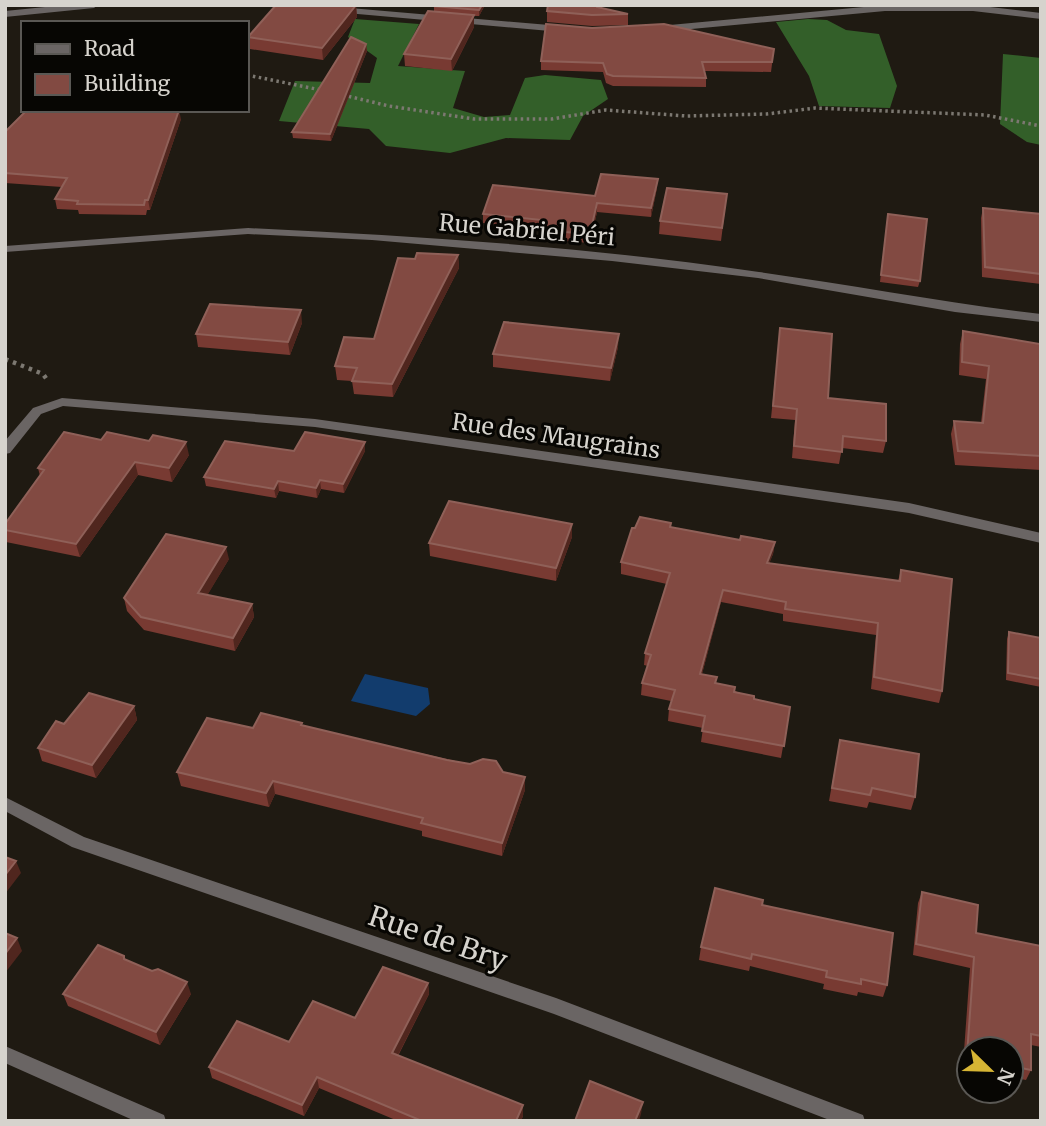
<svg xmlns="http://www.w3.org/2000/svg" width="1046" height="1126" viewBox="0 0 1046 1126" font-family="Merriweather,serif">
  <rect width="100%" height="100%" fill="#1f1a12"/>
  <path fill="#335f29" d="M355 19 419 24 398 66 465 71 453 108 484 117 510 115 525 78 545 75 601 80 608 99 583 116 570 140 506 138 450 153 386 146 369 129 279 121 295 81 370 83 377 58 348 37Z
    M808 19 827 20 846 30 879 34 897 86 890 108 819 106 809 76 776 22Z
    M1003 54 1041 58V145L1027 142 1000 124Z"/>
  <path fill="#123c6d" d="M365 674 428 688 430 704 416 716 351 701Z"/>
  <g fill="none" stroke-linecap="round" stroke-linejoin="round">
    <path stroke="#7c7871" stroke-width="3.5" stroke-dasharray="2.5 3.5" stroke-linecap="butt" d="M247 75 321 90
      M343 95 389 106 474 119H552L606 110 686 116 767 114 815 108 985 115 1041 126"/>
    <path stroke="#7c7871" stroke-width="4.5" stroke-dasharray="3.5 5" stroke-linecap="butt" d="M5 359 43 374 48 381"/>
    <path fill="#6a6564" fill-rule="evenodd" d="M65 5H98L94 8 5 17V11Z
      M885 5H973L1041 13V19L973 11H885L659 32 654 29 659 26Z
      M338 7 561 26 566 29 561 32 335 12 333 10Z
      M248 228C418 236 590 247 759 272 853 285 946 303 1041 314V322L955 312 758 278 612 261 372 240 248 234 5 252V246Z
      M62 398 315 419 909 503 1041 533V543L909 513 315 427 63 406 41 414 10 453 5 454V441L33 408Z
      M5 797 84 837 556 998 863 1115 865 1121H832L554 1014 72 847 5 811Z
      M5 1046 164 1115 166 1121H135L5 1063Z"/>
  </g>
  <path fill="#783a32" d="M276 5H366L356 6 357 17 323 60 250 49 248 37Z
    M434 5H485L479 16H474V27L452 71 405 66 404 54 434 12Z
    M547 11 628 14V25L592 26 547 22Z
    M366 44 367 51 331 141 293 138 292 132Z
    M774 49 771 72 705 71 706 78V87L613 86 606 83 603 72 541 70V61Z
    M181 119 150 210H147L146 215 79 214 78 210 57 209 55 199 62 187 5 183V132Z
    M657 188 651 217 597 212 590 243 539 239V229L483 223V214Z
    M727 194 721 241 659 234 660 221Z
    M983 208 1041 214V284L982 277 981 218Z
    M887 220 920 281 918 287 880 282Z
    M458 255 459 268 393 397 354 394 352 381 337 380 335 366 374 339 415 259Z
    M302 323 290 355 198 347 196 334Z
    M963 331 1041 360V470L955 465 951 434 954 421 981 423 986 379 959 375 960 344Z
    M779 340 828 398 886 441 883 453 842 448 839 464 792 458 795 420 771 418Z
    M618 347 610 381 493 367V354Z
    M101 440 189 455 172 482 138 475 80 557 6 542 5 539V524L40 476 38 468Z
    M294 451H365L344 493 321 489 317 498 279 491 276 498 206 486 204 477Z
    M671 523 670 527 740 540 775 542 773 554 769 563 898 581 901 570 942 691 939 703 871 689 876 635 783 621V614L721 602 702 674 717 677 716 683 754 699 790 707 781 758 701 742 703 728 668 721 669 709 671 701 641 695 642 683 648 666 644 665 645 653 667 584 621 574V562L635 528Z
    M572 524V537L556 581 430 556 429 543Z
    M229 559 207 595 252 604 254 617 235 651 144 630 127 611 124 598Z
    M1009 632 1041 638V687L1006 680 1007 639Z
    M134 706 137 720 96 778 42 761 38 748 64 724Z
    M303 726 525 777V790L502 856 422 836V831L275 794 269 807 181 786 177 772 253 728Z
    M840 740 915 797 911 810 869 802 867 808 829 801Z
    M922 892 976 933 1041 946V1047L1031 1045V1070L1026 1080 1011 1077V1049H969V1067L963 1065 970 968 913 955 918 903Z
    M762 905 887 985 883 997 858 992 857 996 823 989 824 984 750 966 749 971 699 960 701 947Z
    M124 956 126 960 191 994 160 1045 68 1006 63 994Z
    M428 983 429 994 398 1056 523 1116 521 1121H398L319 1088 304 1116 212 1078 209 1067 289 1042 355 1018Z"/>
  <path fill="#50261e" d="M356 5 357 17 323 60 322 48Z
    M482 5H485L479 16V10Z
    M474 15V27L452 71 451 59Z
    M366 44 367 51 331 141 330 134Z
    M179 110 181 119 150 210 148 200Z
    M658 179 657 188 651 217V208Z
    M597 203V212L590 243V234Z
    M458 255 459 268 393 397 392 384Z
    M301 310 302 323 290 355 288 342Z
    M619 334 618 347 610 381 611 368Z
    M186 442 189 455 172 482 169 468Z
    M365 442V451L344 493 343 484Z
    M135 462 138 475 80 557 76 544Z
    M320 480 321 489 317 498 316 488Z
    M278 481 279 491 276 498 274 489Z
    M572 524V537L556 581V568Z
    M775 542 773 554 765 575 767 563Z
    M226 547 229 559 201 606 198 593Z
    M723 590 721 602 699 685 700 674Z
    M252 604 254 617 235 651 233 638Z
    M134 706 137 720 96 778 92 765Z
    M525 777V790L502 856V843Z
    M273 781 275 794 269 807 266 793Z
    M16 861 21 873 5 894V875Z
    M17 938 22 951 5 973V954Z
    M187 982 191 994 160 1045 156 1032Z
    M428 983 429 994 393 1065 392 1053Z
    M317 1077 319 1088 304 1116 302 1105Z
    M643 1102 641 1114 639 1121H635Z
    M523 1105V1116L521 1121H516Z"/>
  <path fill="#824a42" stroke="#8f6058" stroke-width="2" d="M276 5H356L322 48 248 37Z
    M434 5H482L479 10 434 6Z
    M548 5H597V7L628 14 592 15 547 11Z
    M428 11 474 15 451 59 404 54Z
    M546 24 592 28 664 24 774 49 772 62H702L706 78 613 76 607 74 603 63 541 61Z
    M351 37 366 44 330 134 292 132Z
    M27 110H179L148 200H145L144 205 77 204 78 201 55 199 67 178 5 173V132Z
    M601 174 658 179 651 208 597 203 590 234 539 230 542 220 483 214 493 185 595 196Z
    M667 188 727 194 722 228 660 221Z
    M983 208 1041 214V274L985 267Z
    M888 214 927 219 920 281 881 275Z
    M417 253 458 255 392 384 352 381 357 368 335 366 344 337 374 339 398 258 415 259Z
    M210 304 301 310 288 342 196 334Z
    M504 322 619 334 611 368 493 354Z
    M780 328 832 334 828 398 886 404V441L843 436 842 452 794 446 797 409 773 406Z
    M963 331 1040 344 1041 456 958 451 954 421 983 423 989 366 962 362Z
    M64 432 101 440 107 432 149 441 153 435 186 442 169 468 135 462 76 544 5 530V524L44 470 38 468Z
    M305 432 365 442 343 484 320 480 316 488 278 481 274 489 204 477 225 441 294 451Z
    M449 501 572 524 556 568 429 543Z
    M640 517 671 523 670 527 740 540 741 536 775 542 767 563 900 581 901 570 952 579 942 691 874 677 878 623 785 609 786 602 723 590 700 674 717 677 715 683 735 687 734 692 754 696V699L790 707 784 746 702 731 705 716 669 709 675 690 642 683 651 655 645 653 670 573 621 562 632 528H635Z
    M166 534 226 547 198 593 252 604 233 638 141 617 124 598Z
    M1009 632 1041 638V679L1008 673Z
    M89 693 134 706 92 765 38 748 56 721 64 724Z
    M261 713 302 723 301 725 447 760 470 764 483 759 496 761 503 772 525 777 502 843 421 823 423 818 273 781 266 793 177 772 207 718 253 728Z
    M840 740 919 754 915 797 872 788 870 795 832 788Z
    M5 857 16 861 5 875Z
    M715 888 763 900 762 905 893 933 887 985 861 979V984L826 977 827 971 752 954 751 959 701 947Z
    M922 892 978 905 976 933 1041 946V1036L1031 1034V1070L1011 1066V1049H969V1056L967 1055 974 957 916 944Z
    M5 933 17 938 5 954Z
    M98 945 124 956V959L152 971 158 969 187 982 156 1032 63 994Z
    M383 967 428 983 392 1053 523 1105 516 1121H422L317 1077 302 1105 209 1067 237 1021 289 1042 313 1001 355 1018Z
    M590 1081 643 1102 635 1121H575Z"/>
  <g text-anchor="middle" stroke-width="6" stroke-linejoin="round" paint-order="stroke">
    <g font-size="23" fill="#d6d3cd" stroke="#070603">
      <text transform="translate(527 230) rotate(5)" y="8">Rue Gabriel Péri</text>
      <text transform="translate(556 436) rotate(8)" y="8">Rue des Maugrains</text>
    </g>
    <g font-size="28" fill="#d6d3cd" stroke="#070603">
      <text transform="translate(438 938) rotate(19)" y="10">Rue de Bry</text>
    </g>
  </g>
  <rect width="1046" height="1126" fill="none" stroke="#d6d3cd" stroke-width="14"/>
  <rect x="21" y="21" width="228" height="91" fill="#070603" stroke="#5a5854" stroke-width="2"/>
  <rect x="35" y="44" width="35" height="10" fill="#6a6564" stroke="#5a5854" stroke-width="2"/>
  <text x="84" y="56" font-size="21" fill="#d6d3cd">Road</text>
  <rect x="35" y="74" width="35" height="21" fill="#824a42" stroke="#5a5854" stroke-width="2"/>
  <text x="84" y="91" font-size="21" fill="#d6d3cd">Building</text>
  <g transform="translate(990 1070) rotate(113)"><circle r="33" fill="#070603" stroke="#5a5854" stroke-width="2"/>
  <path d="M0-5L12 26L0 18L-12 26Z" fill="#d6b534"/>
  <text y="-10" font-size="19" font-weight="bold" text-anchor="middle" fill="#d6d3cd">N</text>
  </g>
</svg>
